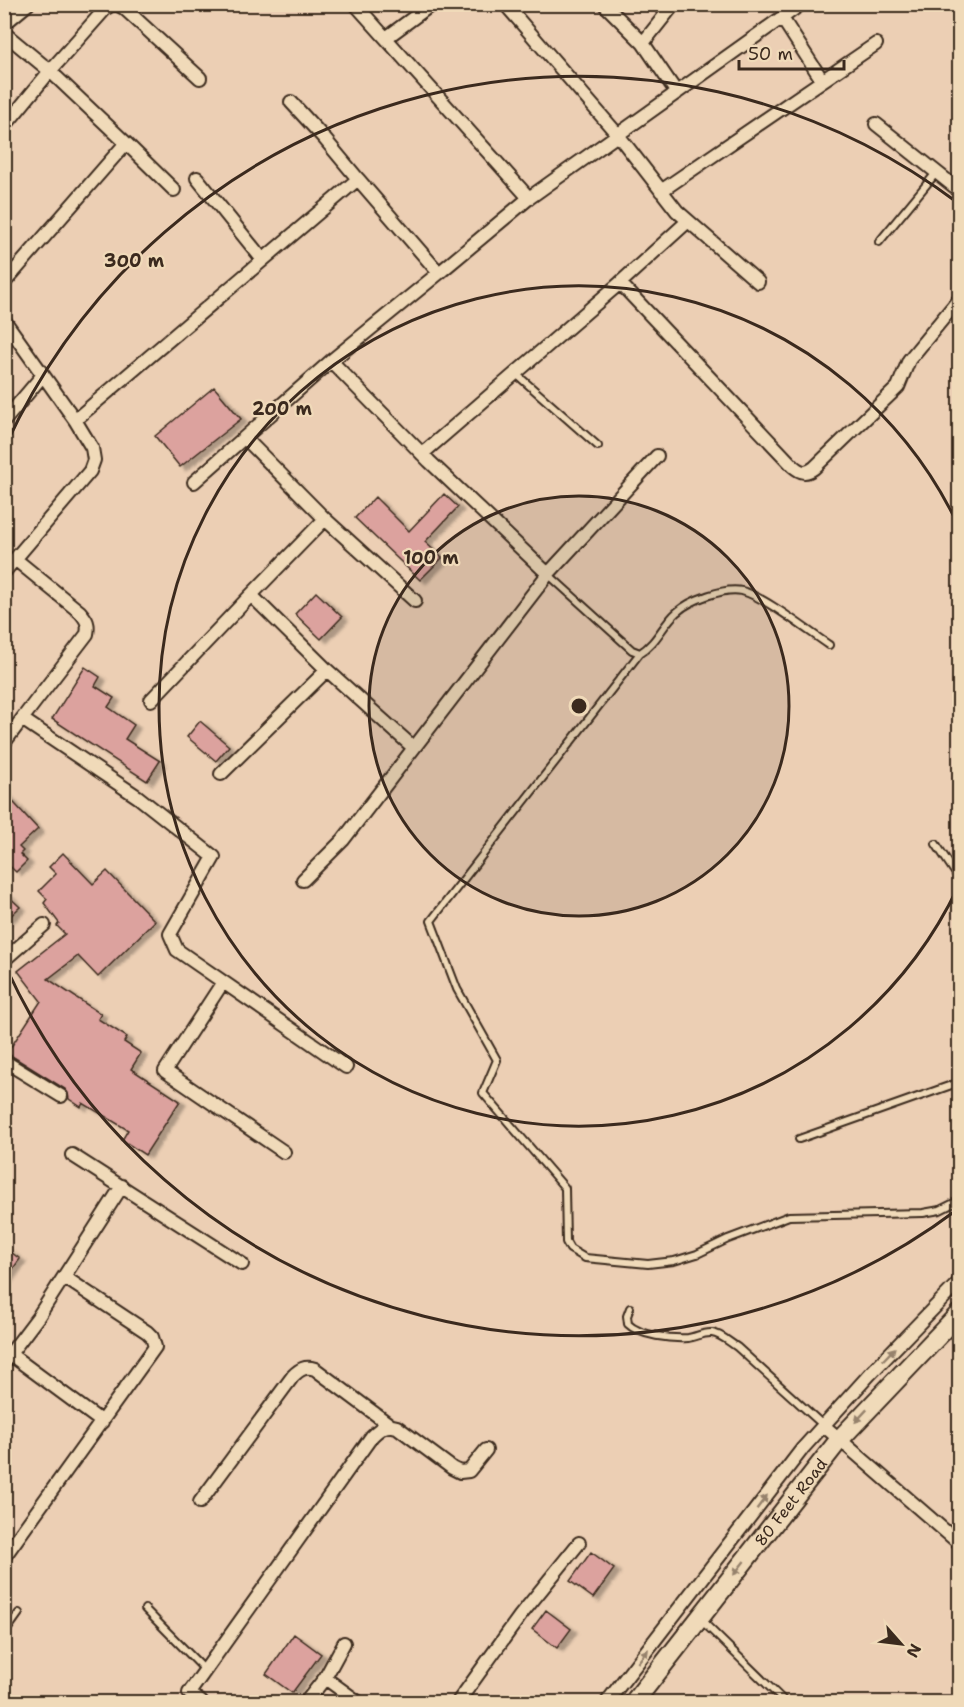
<svg xmlns="http://www.w3.org/2000/svg" width="964" height="1707" viewBox="0 0 964 1707" font-family="'Shantell Sans',sans-serif">
  <defs>
    <filter id="shadow"><feDropShadow dx="6" dy="3.5" stdDeviation="1.5" flood-color="#0004"/></filter>
  </defs>
  <rect width="100%" height="100%" fill="#eccfb4"/>
  <filter id="ink" filterUnits="userSpaceOnUse"><feTurbulence type="fractalNoise" baseFrequency=".0167" numOctaves="2"/><feDisplacementMap in="SourceGraphic" scale="12" xChannelSelector="R" yChannelSelector="G"/><feConvolveMatrix kernelMatrix="1 2 1 2 8 2 1 2 1" color-interpolation-filters="sRGB"/></filter>
  <g filter="url(#ink)">
    <path fill="#dca29e" stroke="#3b2a1e" stroke-width="1.5" filter="url(#shadow)" d="M214 387 241 419 180 467 155 436Z
      M444 494 458 507 425 542 442 558 420 580 355 518 375 497 409 531Z
      M316 592 342 617 321 639 295 614Z
      M85 667 100 677 95 686 114 698 108 707 134 725 125 739 160 761 147 781 52 719Z
      M200 721 229 746 216 761 187 737Z
      M4 792 38 829 19 847 23 851 20 854 27 861 16 872 4 861Z
      M63 853 93 884 107 871 155 921 98 977 78 956 48 979 101 1014 98 1019 127 1037 124 1042 141 1053 131 1069 180 1101 145 1155 122 1140 128 1130 83 1103 81 1107 69 1099 68 1093 65 1089 7 1053 41 1001 18 971 65 934 57 926 59 923 44 903 47 899 39 891 56 874 49 867Z
      M4 892 20 907 4 922Z
      M4 1247 20 1259 4 1281Z
      M591 1552 614 1569 593 1598 570 1581Z
      M546 1610 571 1629 557 1648 532 1629Z
      M294 1634 321 1654 292 1693 266 1674Z"/>
    <g fill="none" stroke-linecap="round" stroke-linejoin="round">
      <defs>
        <path id="lane" d="M879 242 936 173
          M515 373 598 446
          M548 574 632 650 640 653C657 643 663 624 677 612 690 600 725 587 742 591 765 597 808 631 829 645
          M640 653 431 921 457 989 497 1060 483 1093 565 1188 566 1242 570 1249 585 1258 648 1264 674 1261 697 1254 728 1239 789 1216 923 1213 940 1210 960 1200
          M936 844 960 880
          M799 1139 960 1082
          M630 1308 627 1316 628 1324C640 1336 672 1339 688 1338 696 1337 704 1332 712 1333 721 1334 729 1342 737 1347L823 1425
          M145 1609 205 1670
          M700 1619 785 1702
          M4 1634 19 1613"/>
        <path id="street" d="M116 4 124 8 200 78
          M355 4 529 198 439 273 358 179
          M505 4 618 135 677 211 758 282
          M604 4 643 43 677 93
          M782 18 822 80
          M4 24 28 4
          M4 33 50 71 126 143 4 283
          M386 38 432 4
          M643 43 674 4
          M876 124 960 191
          M4 127 50 71 106 8 113 4
          M126 143 174 190
          M197 178 263 260
          M661 191 876 44
          M529 198 801 4
          M620 283 793 466C801 473 806 474 814 468L898 387 909 360 960 298
          M4 320 75 420 92 448 94 460 90 471 15 559 80 612C87 620 89 624 87 634L22 719 138 797 214 857 170 934 177 950 346 1067
          M75 420 358 179 323 137 291 102
          M4 421 43 375
          M245 438 325 519 251 595 327 670 414 748
          M422 454 620 283 687 222
          M194 482 331 361 439 273
          M325 519 415 601
          M4 572 15 559
          M548 574 657 456
          M151 700 251 595
          M4 743 22 719
          M221 774 327 670
          M303 880 343 840 548 574 429 461 331 361
          M4 960 44 925
          M223 982 165 1071 284 1152
          M4 1061 61 1096
          M72 1155 242 1264
          M10 1354 102 1422
          M4 1362 38 1317 122 1186
          M823 1425 960 1544
          M200 1502 293 1376C300 1369 305 1366 315 1369L390 1425
          M4 1557 155 1347 152 1337 147 1332 64 1277
          M325 1678 358 1702
          M201 1702 189 1693 372 1436C380 1428 386 1424 397 1427L452 1468 460 1472 469 1471 486 1450
          M306 1702 325 1678 344 1643
          M458 1702 520 1616 579 1543
          M607 1702 803 1448 870 1374 960 1281"/>
        <g id="secondary">
          <path id="s1" d="M634 1702 839 1440 960 1313"/>
        </g>
      </defs>
      <use href="#lane" stroke="#3b2a1e" stroke-width="10"/>
      <use href="#street" stroke="#3b2a1e" stroke-width="16"/>
      <use href="#secondary" stroke="#3b2a1e" stroke-width="22"/>
      <use href="#lane" stroke="#f0dab9" stroke-width="6"/>
      <use href="#street" stroke="#f0dab9" stroke-width="12"/>
      <use href="#secondary" stroke="#f0dab9" stroke-width="18"/>
    </g>
    <defs><path id="oneway-solid" d="M-6-.8H1V-3.2L6.5 0L1 3.2V.8H-6Z" transform="scale(1.5)"/></defs>
    <g fill="#96826c">
      <use href="#oneway-solid" transform="translate(889 1354) rotate(-46)"/>
      <use href="#oneway-solid" transform="translate(861 1416) rotate(133)"/>
      <use href="#oneway-solid" transform="translate(762 1502) rotate(-53)"/>
      <use href="#oneway-solid" transform="translate(739 1568) rotate(128)"/>
      <use href="#oneway-solid" transform="translate(643 1656) rotate(-52)"/>
    </g>
  </g>
  <circle cx="579" cy="706" r="210" fill="#3b2a1e" fill-opacity=".12"/>
  <g fill="none" stroke="#3b2a1e" stroke-width="3">
    <circle cx="579" cy="706" r="210"/>
    <path d="M958 887A420 420 0 1 1 958 525"/>
    <path d="M958 1209A630 630 0 0 1 6 967M6 445A630 630 0 0 1 958 203"/>
  </g>
  <g text-anchor="middle" stroke-width="4.5" stroke-linejoin="round" paint-order="stroke">
    <g font-size="16" fill="#3b2a1e" stroke="#f0dab9">
      <text dy="6" stroke="none"><textPath href="#s1" startOffset="254">80 Feet Road</textPath></text>
    </g>
  </g>
  <circle cx="579" cy="706" r="9" fill="#3b2a1e" stroke="#f0dab9" stroke-width="3"/>
  <g font-size="18" text-anchor="middle" font-weight="bold" fill="#3b2a1e" stroke="#f0dab9" stroke-width="4.5" stroke-linejoin="round" paint-order="stroke">
    <text x="134" y="267">300 m</text>
    <text x="282" y="415">200 m</text>
    <text x="431" y="564">100 m</text>
  </g>
  <rect width="964" height="1707" fill="none" stroke="#f0dab9" stroke-width="24"/>
  <rect x="12" y="12" width="940" height="1683" fill="none" stroke="#3b2a1e" stroke-width="2" filter="url(#ink)"/>
  <g transform="translate(901 1644) rotate(118)" stroke="#f0dab9" stroke-width="4.5" paint-order="stroke">
  <path d="M0-4.5L10 22L0 15L-10 22Z" fill="#3b2a1e"/>
  <text y="-9" font-size="16" font-weight="bold" text-anchor="middle" fill="#3b2a1e">N</text>
  </g>
  <path d="M739 60v9h105v-9" fill="none" stroke="#3b2a1e" stroke-width="3"/>
  <text x="748" y="60" font-size="18" fill="#3b2a1e" stroke="#f0dab9" stroke-width="4.5" paint-order="stroke">50 m</text>
</svg>
